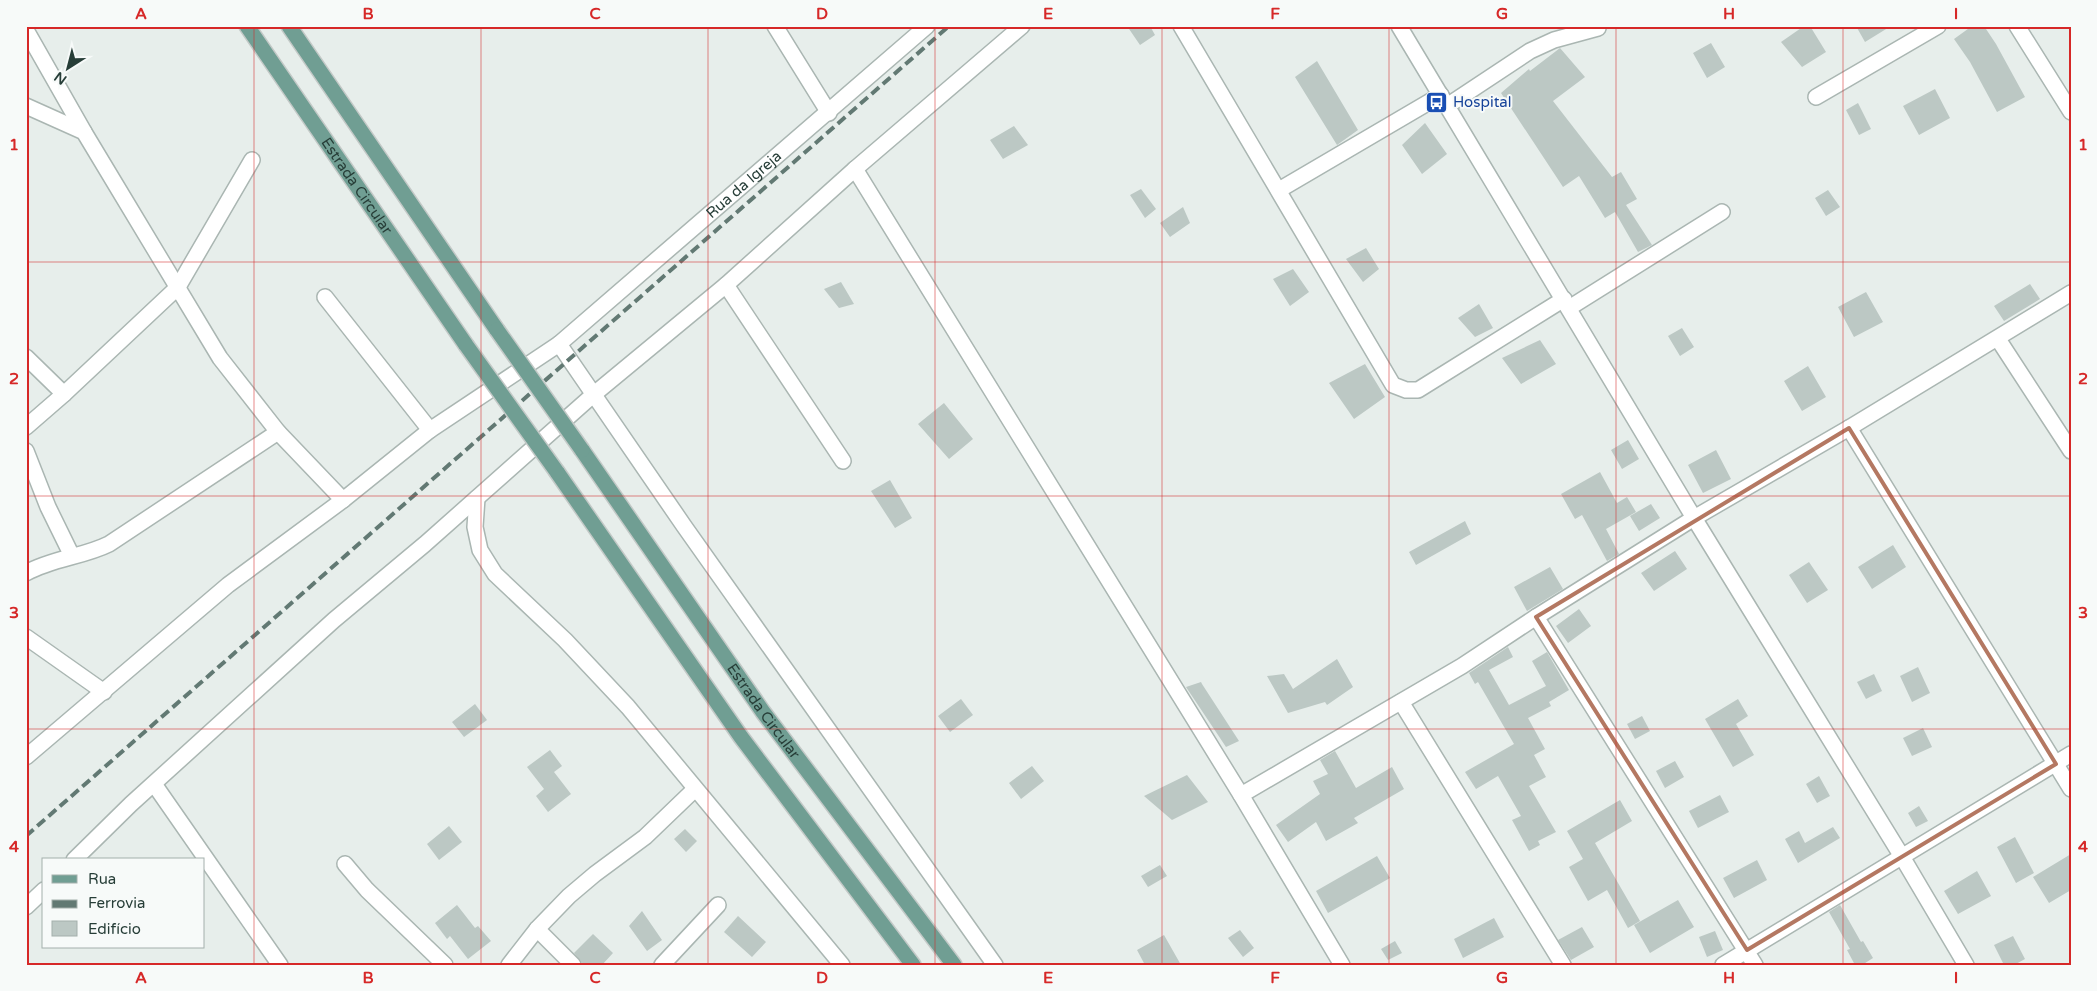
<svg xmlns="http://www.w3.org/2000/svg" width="2097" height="991" viewBox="0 0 2097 991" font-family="'Varela Round',sans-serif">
  <rect width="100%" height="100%" fill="#e7eeeb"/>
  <path fill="#bcc8c4" d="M1127 26H1150L1155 35 1140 45Z
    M1804 26H1810L1826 52 1802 67 1781 42Z
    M1856 26H1891L1865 42Z
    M1972 26H1984L1996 44 2025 97 1997 112 1970 62 1954 39Z
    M1711 43 1725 67 1707 78 1693 53Z
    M1560 48 1585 77 1553 101 1612 177 1621 172 1637 199 1626 205 1652 245 1638 252 1615 212 1605 218 1579 176 1563 187 1501 93 1529 69 1530 71Z
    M1317 61 1358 130 1337 145 1295 77Z
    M1935 89 1950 118 1919 135 1903 106Z
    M1858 103 1871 129 1859 135 1846 110Z
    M1425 123 1447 154 1422 174 1402 145Z
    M1014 126 1028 145 1003 159 990 140Z
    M1141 189 1156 209 1145 218 1130 195Z
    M1828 190 1840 207 1826 216 1815 198Z
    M1183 207 1190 223 1170 237 1160 223Z
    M1366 248 1379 269 1363 282 1346 259Z
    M1293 269 1309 292 1290 306 1273 279Z
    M841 282 854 304 839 308 824 289Z
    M2030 284 2040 299 2004 321 1994 306Z
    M1866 292 1883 322 1854 337 1838 307Z
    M1479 304 1493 328 1475 337 1458 318Z
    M1682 328 1694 347 1680 356 1668 336Z
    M1540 340 1556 364 1521 384 1502 358Z
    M1365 364 1385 397 1354 419 1329 383Z
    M1808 366 1826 397 1802 411 1784 381Z
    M944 403 973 439 949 459 918 424Z
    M1628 440 1639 459 1622 469 1611 450Z
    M1716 450 1731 479 1703 493 1688 465Z
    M1600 472 1617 503 1627 497 1636 512 1606 529 1619 554 1607 561 1582 515 1575 519 1561 494Z
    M890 480 912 518 895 528 871 491Z
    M1651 504 1660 518 1639 531 1630 516Z
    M1465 521 1471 534 1416 565 1409 552Z
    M1893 545 1906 567 1872 589 1858 567Z
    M1675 551 1687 569 1654 591 1641 573Z
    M1809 562 1828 590 1807 603 1789 575Z
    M1550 567 1563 589 1527 611 1514 587Z
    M1579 609 1591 626 1568 643 1556 626Z
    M1508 647 1513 657 1489 670 1509 705 1546 686 1532 661 1547 652 1569 690 1549 702 1551 706 1528 718 1545 749 1534 755 1546 777 1529 786 1556 832 1538 841 1540 845 1529 851 1512 820 1521 816 1498 776 1476 789 1465 772 1514 744 1478 682 1475 684 1469 673Z
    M1337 659 1353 687 1327 705 1325 702 1288 713 1267 676 1284 674 1293 689Z
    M1918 667 1930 693 1912 702 1900 676Z
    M1874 674 1882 691 1866 699 1857 682Z
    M1201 682 1202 684 1239 741 1226 747 1186 687Z
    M961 699 973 715 950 732 938 716Z
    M1738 699 1748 716 1736 724 1754 755 1733 767 1705 719Z
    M475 704 487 720 464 737 452 722Z
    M1642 716 1650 731 1635 739 1627 724Z
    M1923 728 1932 747 1912 756 1903 738Z
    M550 750 562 766 554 772 571 794 548 812 536 796 544 789 527 767Z
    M1335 751 1356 788 1392 767 1404 789 1354 818 1358 823 1326 841 1316 822 1288 842 1276 825 1320 794 1313 781 1328 774 1320 760Z
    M1675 761 1684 777 1665 788 1656 771Z
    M1032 766 1044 781 1021 799 1009 783Z
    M1187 775 1208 802 1172 820 1144 796Z
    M1819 776 1830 796 1817 803 1806 784Z
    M1720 795 1729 812 1698 828 1689 811Z
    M1620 800 1632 821 1595 843 1640 921 1628 928 1607 890 1588 901 1569 867 1583 859 1567 831Z
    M1919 806 1928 821 1916 827 1908 813Z
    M449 826 462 842 439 860 427 844Z
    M1833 827 1840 838 1798 863 1785 839 1799 831 1805 843Z
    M685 829 697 841 686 852 674 839Z
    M2015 837 2034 873 2016 883 1997 847Z
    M2071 854V890L2049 903 2033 877Z
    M1377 856 1390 878 1328 913 1316 891Z
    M1757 860 1767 880 1734 898 1723 878Z
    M1160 865 1167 876 1148 887 1141 876Z
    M1977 871 1991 896 1958 914 1944 891Z
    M1678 900 1694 927 1650 953 1634 925Z
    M457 905 475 928 478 926 491 941 468 959 450 936 447 939 435 923Z
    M1840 905 1861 942 1863 941 1873 958 1862 965H1855L1847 950 1850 949 1829 912Z
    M642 911 662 940 647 951 629 926Z
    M738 916 766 942 752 957 724 932Z
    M1494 918 1504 937 1463 958 1454 939Z
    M1582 927 1594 947 1571 960 1558 940Z
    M1240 930 1254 948 1243 957 1228 938Z
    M1715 931 1723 950 1707 957 1699 937Z
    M593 934 613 953 602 965H584L574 953Z
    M1164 935 1181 965H1145L1137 950Z
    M2013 936 2025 959 2014 965H2004L1994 945Z
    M1395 941 1402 953 1388 960 1381 949Z"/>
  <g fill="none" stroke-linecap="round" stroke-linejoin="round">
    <defs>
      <g id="minor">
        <path d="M775 26 829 113"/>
        <path d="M1181 26 1393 385 1406 390H1418L1564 299"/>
        <path d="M1399 26 1694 518 1901 855 1966 965"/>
        <path d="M2017 26 2071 112"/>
        <path d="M26 30 84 132"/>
        <path d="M1816 97 1938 26"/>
        <path d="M26 106 84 132 220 358 278 432 343 500"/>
        <path d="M1447 106 1530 51 1554 40 1598 28"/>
        <path d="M855 169 1241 795 1342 965"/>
        <path d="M1279 190 1441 95"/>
        <path d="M726 285 843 461"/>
        <path d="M325 297 430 430"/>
        <path d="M1569 308 1722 212"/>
        <path d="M1998 339 2071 451"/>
        <path d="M559 344 684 526 995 965"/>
        <path d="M26 357 64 394"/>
        <path d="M26 427 64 394 178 287 252 160"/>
        <path d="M1849 428 2071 789"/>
        <path d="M26 451 48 507 72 556"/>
        <path d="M477 498 475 527 480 550 495 574 565 640 628 707 842 965"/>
        <path d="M26 573C53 558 83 557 109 544L278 432"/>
        <path d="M1536 617 1755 965"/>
        <path d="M26 637 104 692"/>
        <path d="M1401 702 1563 965"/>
        <path id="s1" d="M26 757 228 585 343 500 430 430 559 344 927 26"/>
        <path d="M154 784 280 965"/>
        <path d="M1241 795 1462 666 1536 617 1694 518 1849 428 2071 293"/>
        <path d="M74 860 131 804 334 620 425 544 593 395 726 285 855 169 1022 26"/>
        <path d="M345 864 367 890 445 965"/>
        <path d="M26 907 44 890"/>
        <path d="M537 929 573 965"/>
        <path d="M509 965 537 929 569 896 595 874 645 837 695 789"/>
        <path d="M662 965 718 905"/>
        <path d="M1723 965 2071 754"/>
      </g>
      <g id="major">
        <path id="s2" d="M247 26 466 345"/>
        <path d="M289 26 497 330"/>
        <path id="s3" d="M582 450 763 712 954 965"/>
        <path d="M557 472 741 737 913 965"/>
      </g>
    </defs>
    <use href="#minor" stroke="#aab6b2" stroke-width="18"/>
    <use href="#major" stroke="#c3c9c7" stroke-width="18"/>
    <use href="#minor" stroke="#fff" stroke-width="15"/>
    <use href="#major" stroke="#709e93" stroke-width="15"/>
    <path stroke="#627973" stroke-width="4" stroke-dasharray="10 5" stroke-linecap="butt" d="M26 836 949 26"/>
    <defs>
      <path id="major-bridge" d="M497 330 582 450
        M466 345 557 472"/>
    </defs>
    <use href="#major-bridge" stroke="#c3c9c7" stroke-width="18" stroke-linecap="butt"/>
    <use href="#major-bridge" stroke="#709e93" stroke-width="15"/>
  </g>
  <path fill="none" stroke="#b47862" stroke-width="4" stroke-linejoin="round" d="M1849 428 2056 764 1747 950 1536 617Z"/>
  <path fill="none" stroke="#d62828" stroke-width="1" stroke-opacity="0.55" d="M254 26V965M481 26V965M708 26V965M935 26V965M1162 26V965M1389 26V965M1616 26V965M1843 26V965M26 262H2071M26 496H2071M26 729H2071"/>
  <defs>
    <symbol id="bus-square" viewBox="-11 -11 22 22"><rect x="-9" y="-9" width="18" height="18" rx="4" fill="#1a4fb4" stroke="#f7faf9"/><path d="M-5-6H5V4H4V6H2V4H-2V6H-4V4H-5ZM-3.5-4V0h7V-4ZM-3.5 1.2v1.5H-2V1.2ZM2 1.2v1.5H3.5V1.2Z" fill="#fff"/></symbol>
  </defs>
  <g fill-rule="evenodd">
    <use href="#bus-square" x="1424" y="90" width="25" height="25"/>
  </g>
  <g text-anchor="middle" stroke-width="4" stroke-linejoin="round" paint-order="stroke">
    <g font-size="15" fill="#164399" stroke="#f7faf9" text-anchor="start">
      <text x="1453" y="107">Hospital</text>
    </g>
    <g font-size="15" fill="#273e38" stroke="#f7faf9">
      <text dy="5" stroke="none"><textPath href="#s2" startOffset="194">Estrada Circular</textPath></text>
      <text dy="5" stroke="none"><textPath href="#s1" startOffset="919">Rua da Igreja</textPath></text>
      <text dy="5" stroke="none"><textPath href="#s3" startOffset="318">Estrada Circular</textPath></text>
    </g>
  </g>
  <rect width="2097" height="991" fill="none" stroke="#f7faf9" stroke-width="55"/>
  <rect x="42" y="858" width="162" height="90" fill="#f7faf9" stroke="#a4afac"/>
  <rect x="52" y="875" width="25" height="8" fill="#709e93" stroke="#a4afac"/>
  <text x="88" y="884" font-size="15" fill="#273e38">Rua</text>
  <rect x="52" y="900" width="25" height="8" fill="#627973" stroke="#a4afac"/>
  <text x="88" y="908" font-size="15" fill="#273e38">Ferrovia</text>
  <rect x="52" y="921" width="25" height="15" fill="#bcc8c4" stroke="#a4afac"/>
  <text x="88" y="934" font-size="15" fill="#273e38">Edifício</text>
  <g transform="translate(68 68) rotate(216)" stroke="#f7faf9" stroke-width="4" paint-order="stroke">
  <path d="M0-4L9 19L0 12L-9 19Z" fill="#273e38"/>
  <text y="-8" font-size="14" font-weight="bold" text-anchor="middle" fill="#273e38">N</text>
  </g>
  <rect x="28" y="28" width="2042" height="936" fill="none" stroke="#d62828" stroke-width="2"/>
  <g font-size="16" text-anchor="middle" font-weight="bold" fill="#d62828">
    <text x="141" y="19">A</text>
    <text x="368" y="19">B</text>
    <text x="595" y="19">C</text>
    <text x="822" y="19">D</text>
    <text x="1048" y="19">E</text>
    <text x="1275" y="19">F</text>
    <text x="1502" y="19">G</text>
    <text x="1729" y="19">H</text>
    <text x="1956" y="19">I</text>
    <text x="14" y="150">1</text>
    <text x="2083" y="150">1</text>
    <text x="14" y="384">2</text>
    <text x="2083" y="384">2</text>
    <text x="14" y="618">3</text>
    <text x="2083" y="618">3</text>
    <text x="14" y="852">4</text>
    <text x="2083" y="852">4</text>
    <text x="141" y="983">A</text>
    <text x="368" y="983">B</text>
    <text x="595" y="983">C</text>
    <text x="822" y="983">D</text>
    <text x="1048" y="983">E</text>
    <text x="1275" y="983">F</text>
    <text x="1502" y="983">G</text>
    <text x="1729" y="983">H</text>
    <text x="1956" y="983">I</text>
  </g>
</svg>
